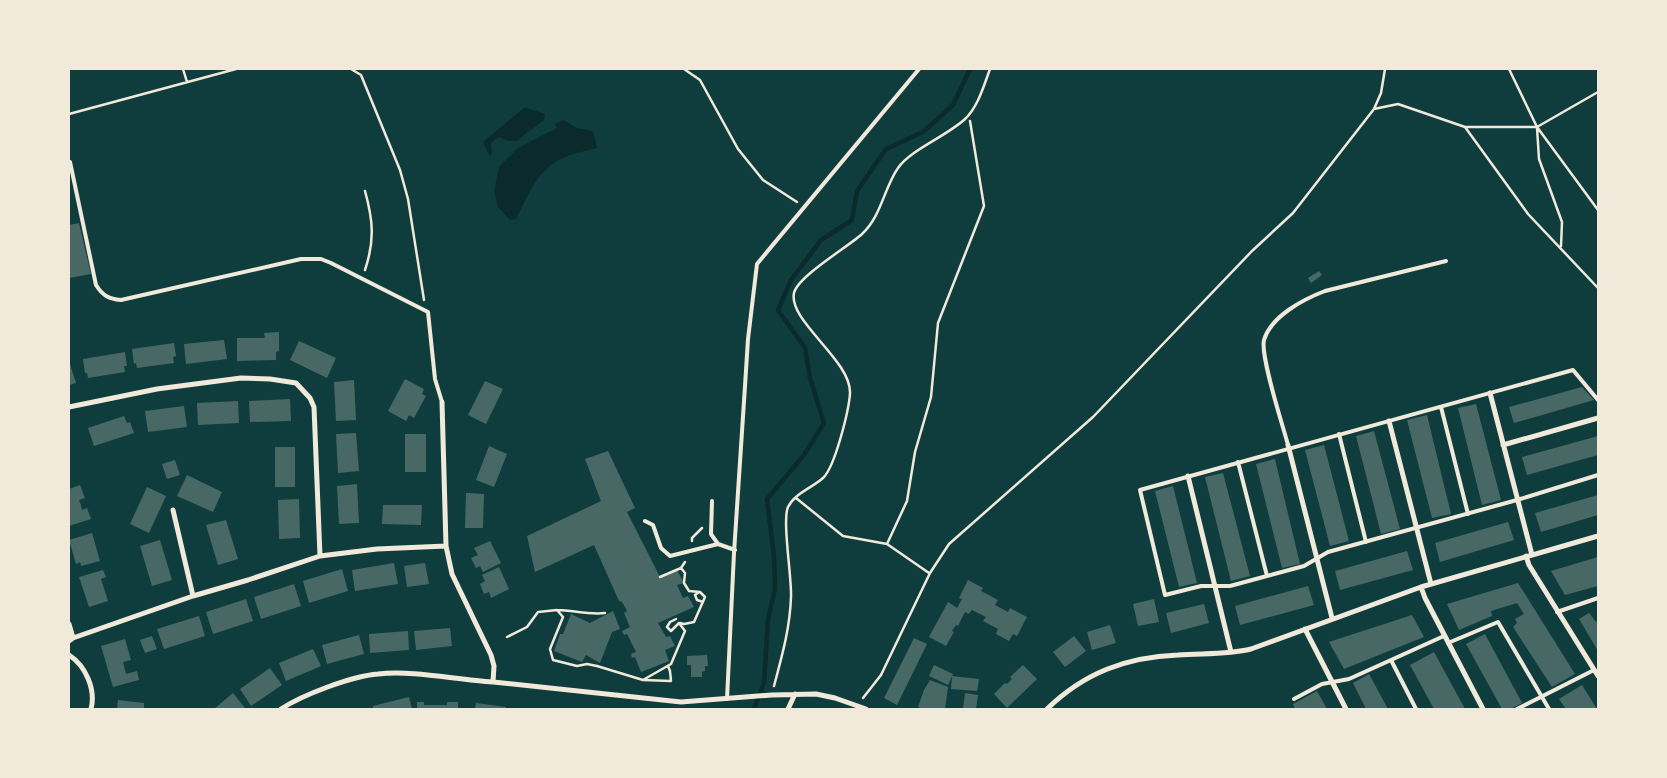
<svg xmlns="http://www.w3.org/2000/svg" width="1667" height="778" viewBox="0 0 1667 778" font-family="Arial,sans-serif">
  <rect width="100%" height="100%" fill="#0f3d3e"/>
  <path fill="#0a2a2b" d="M525 107 545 114 544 120 516 141H508L499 137 491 143 492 153 490 157 483 142Z
    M563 120 577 128 593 131 597 148C586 151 573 153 563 158 537 169 528 196 516 219L510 220 498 207 494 191 499 167 518 148 557 128 555 124Z"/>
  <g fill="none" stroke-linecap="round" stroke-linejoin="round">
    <path stroke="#0a2a2b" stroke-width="4.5" d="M754 709 764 683 768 619 775 589 774 557 767 499 804 455 824 423 810 378 805 348 778 310 791 280 821 240 852 220 857 191 886 149 923 132 953 105 970 69"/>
  </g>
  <path fill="#486865" d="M79 223 91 274 69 278V225Z
    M1319 271 1322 275 1311 283 1308 278Z
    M279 332V351L276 352V360L237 361V338H265L264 333Z
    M224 340 227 359 186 364 184 344Z
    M299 341 336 358 327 378 290 360Z
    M174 343 176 356 173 357 174 363 137 368 136 363 134 364 132 349Z
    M125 352 127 366H124L125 372 88 378 87 373H85L83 359Z
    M69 361 76 383 69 385Z
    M405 379 424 389 422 394 426 396 414 418 409 415 406 421 388 411Z
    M354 380 356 420 336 421 334 382Z
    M485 381 503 389 486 424 468 415Z
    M1582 387 1594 400 1514 423 1509 407Z
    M290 399 291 421 250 422 249 401Z
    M238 401 239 423 198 425 197 403Z
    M1476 404 1501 500 1482 505 1458 408Z
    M184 406 187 427 148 432 145 411Z
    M1427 415 1451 514 1432 518 1407 420Z
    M124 416 127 423 130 422 134 433 94 446 88 428Z
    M1374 431 1400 529 1381 534 1356 436Z
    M356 433 359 471 338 473 336 434Z
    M405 434H426V472H405Z
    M1598 436V455L1527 475 1522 457Z
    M1324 445 1349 541 1330 546 1305 450Z
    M489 446 507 454 494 487 476 480Z
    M275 447H295V487H275Z
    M608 451 635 508 627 512 660 577 677 570 684 583 677 585 683 598 688 596 694 607 658 623 666 637 670 636 675 646 665 650 669 661 641 672 635 657 632 658 631 654 636 652 627 634 624 635 622 631 630 627 624 613 627 611 622 602 619 601 594 545 535 572 527 536 601 501 585 459Z
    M1275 459 1300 564 1282 568 1256 464Z
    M175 460 180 475 167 479 162 464Z
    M1223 473 1250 576 1231 581 1205 477Z
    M187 475 222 492 213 512 177 496Z
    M357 484 359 523 339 524 337 486Z
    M80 485 85 498 79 500 81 505 82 510 87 508 91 519 69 526V489Z
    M1173 486 1197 583 1179 587 1155 491Z
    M147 487 166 496 149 533 130 524Z
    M466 493 484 494 483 528H465Z
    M1598 495V515L1541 532 1535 513Z
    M299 499 300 538 279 539 278 500Z
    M383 505H422L421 525 382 524Z
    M226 520 238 559 218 565 206 525Z
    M1508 522 1514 540 1440 562 1435 543Z
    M92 533 100 561 81 566 80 562 76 564 69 540Z
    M160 540 172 580 152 586 140 546Z
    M490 541 501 563 483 572 480 566 476 568 471 558 478 555 474 548Z
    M1407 551 1413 570 1340 590 1335 571Z
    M1598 557V586L1565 595 1551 571Z
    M394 563 398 584 355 591 352 570Z
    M425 563 429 584 407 587 404 566Z
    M499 567 509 589 491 598 489 592 484 594 480 584 485 581 482 575Z
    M342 569 348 591 309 603 303 581Z
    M103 570 106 577 101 579 108 601 89 607 79 577Z
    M968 580 983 588 981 591 998 600 995 605 1008 612 1010 608 1027 617 1017 636 1013 634 1009 641 996 634 998 629 983 621 986 617 972 610 969 614 965 612 958 626 956 625 952 631 954 632 946 646 929 637 948 602 957 608 962 599 959 598Z
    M1518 583 1575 674 1552 687 1513 627 1517 623 1515 619 1524 614 1517 603 1491 611 1492 616 1459 630 1447 604Z
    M294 584 301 606 261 619 254 597Z
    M1308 586 1314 605 1240 625 1235 606Z
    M246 599 253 621 213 634 206 612Z
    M1154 599 1159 622 1138 626 1133 604Z
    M1204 604 1209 623 1171 633 1166 613Z
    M613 611 620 629 612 632 600 663 586 655 582 662 554 651 560 634H563L571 614 590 623Z
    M1589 613 1596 622 1598 621V651L1579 619Z
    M1412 615 1424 637 1344 669 1329 642Z
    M199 616 205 636 164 649 157 629Z
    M1110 625 1116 643 1092 650 1087 632Z
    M450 628 452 646 416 650 414 631Z
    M408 631 409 650 370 653 369 634Z
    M1485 634 1522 703 1511 709H1502L1466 644Z
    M359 635 364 654 327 664 322 645Z
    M152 636 157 649 145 653 140 640Z
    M1074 636 1086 651 1065 667 1053 652Z
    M914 638 927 644 897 705 884 698Z
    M125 639 131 660 123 662 126 674 137 671 139 680 113 687 101 646Z
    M313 649 321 666 286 681 279 663Z
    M1434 652 1465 709H1434L1410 665Z
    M707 655 708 666H705V671L702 672V677H691V665H687V656Z
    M934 665 953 674 952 676 979 679 977 691 951 689 952 676 948 685 929 676Z
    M1023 665 1037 679 1007 708 994 694 1005 683 1007 684 1012 679 1010 677Z
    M270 668 282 685 251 706 240 689Z
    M1369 674 1388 709H1366L1353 683Z
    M930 680 948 687 945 709H923L918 707 924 690Z
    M1582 685 1597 709H1566L1559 699Z
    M1317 691 1327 709H1295L1293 704Z
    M233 693 245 708 244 709H214Z
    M965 693 978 695 976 709H963Z
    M409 697 412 709H373V706Z
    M118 700 144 703V709H117Z
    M417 702H424V705H447V702H458V709H417Z
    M476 703 506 707 505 709H475Z"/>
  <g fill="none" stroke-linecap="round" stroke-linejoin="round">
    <path stroke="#f1e9da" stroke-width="2.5" d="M183 69 187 82
      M351 69 361 75 400 170 408 199 424 300
      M684 69 700 80 738 149 763 180 797 202
      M1509 69 1537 127 1598 210
      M1374 109 1398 104 1465 127H1537L1598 92
      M69 114 236 69
      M1465 127 1528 214 1598 288
      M1537 128 1539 159 1562 222 1561 246
      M365 270C375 240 373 220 365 191
      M796 498 843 536 887 544 907 501 915 452 931 397 938 323 984 206 970 121
      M692 541V538L702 528
      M887 544 929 573
      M660 577 681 568 685 562
      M699 592 695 595 697 600 703 602
      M557 610C573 610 588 615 605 613
      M680 623 684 624 694 622 705 597 700 592 689 591 684 583 685 573 681 568
      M507 637 527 627 538 612 557 610 563 617 550 649 553 660 577 666 587 664 597 666 643 680
      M668 666 670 671 671 681 643 680 671 664 685 631 679 623 671 631 667 627 670 622 676 619
      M774 686C782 656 790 628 791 597 792 578 782 521 788 507 795 493 812 488 823 478 835 467 849 410 850 393 851 360 788 321 794 293 798 276 848 247 862 234 881 217 884 188 898 168 910 150 947 136 965 119 978 107 984 85 990 69
      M863 698 881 675 930 573 949 544 1093 417 1252 251 1293 213 1374 109 1381 93 1385 69"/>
    <path stroke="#f1e9da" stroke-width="4" d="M70 162 96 285C103 296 109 299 121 300L301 259H321L331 263 428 312 435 379 442 402
      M1598 400 1573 370 1140 490 1165 595 1201 586H1230L1304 566 1328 552 1517 500 1598 475
      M1441 407 1468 514
      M1339 434 1366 542
      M1288 445C1283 426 1260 356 1264 340 1271 316 1304 299 1325 291L1446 261
      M1238 462 1267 576
      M712 501 711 534 718 544
      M645 521 653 525 661 548 670 556 718 544 735 550
      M1557 612 1598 598
      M1448 643 1498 622 1549 709
      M1391 660 1416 709
      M727 699 734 553 745 386 748 339 757 264 919 69
      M1294 699 1322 684 1349 679 1444 636
      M1517 709 1594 670"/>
    <path stroke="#f1e9da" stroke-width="5" d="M1490 393 1532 555
      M442 402 446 546 452 574 491 655 494 666 493 682 681 702 772 695 816 694 835 698 866 709
      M69 407 157 389 241 378 270 379 296 383 310 398 314 407 320 556
      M1389 421 1431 584
      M1288 445 1332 618
      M1503 445 1598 418
      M1188 476 1231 652
      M173 510 193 596
      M1526 556 1529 565 1598 676
      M1421 587 1425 598 1483 709
      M69 624 73 638
      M1305 629 1346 709
      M69 641 73 638 193 596 248 580 320 556 377 549 446 546
      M69 655C86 666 96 690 91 709
      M281 709C302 695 352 676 378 674 414 670 456 680 493 682
      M788 709 795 694
      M1047 709C1084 673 1126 657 1178 655 1202 653 1227 655 1251 649L1421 587 1598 536"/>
  </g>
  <rect width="1667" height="778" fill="none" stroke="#f1e9da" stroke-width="140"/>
</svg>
